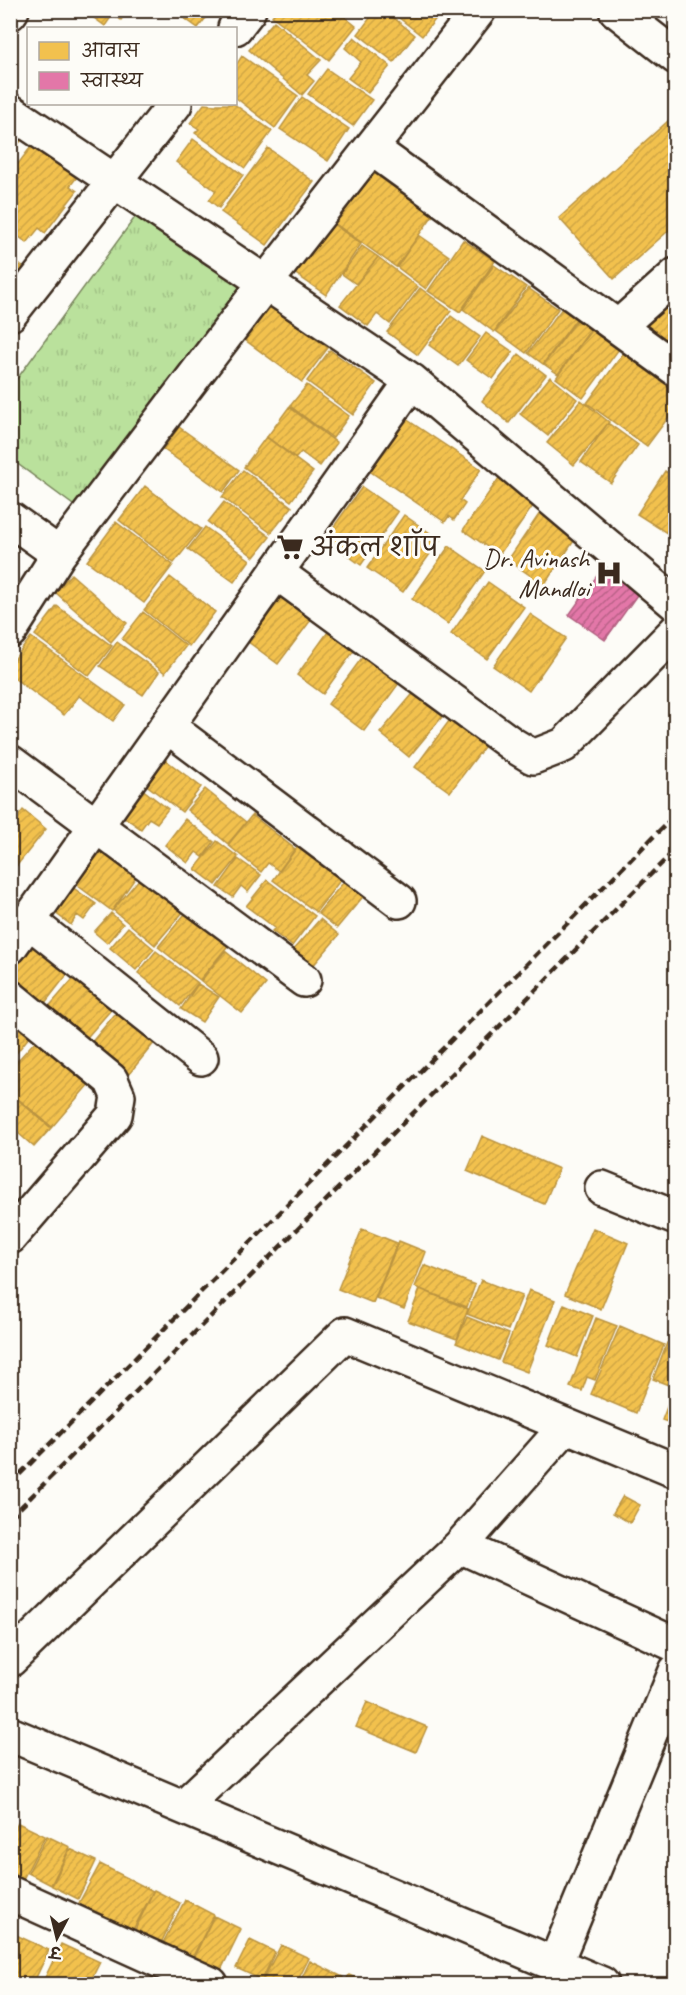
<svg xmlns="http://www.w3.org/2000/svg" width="686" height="1995" viewBox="0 0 686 1995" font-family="Caveat,'Playpen Sans Deva',sans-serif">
  <defs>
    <pattern id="park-tufts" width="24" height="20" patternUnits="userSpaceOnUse" patternTransform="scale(1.5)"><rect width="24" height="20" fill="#bae19c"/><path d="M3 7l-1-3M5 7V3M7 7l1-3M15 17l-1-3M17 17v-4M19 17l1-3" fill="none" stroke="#a1c186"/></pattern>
    <pattern id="homes-hatch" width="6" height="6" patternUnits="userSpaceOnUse" patternTransform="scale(1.5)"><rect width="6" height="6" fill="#f2c14e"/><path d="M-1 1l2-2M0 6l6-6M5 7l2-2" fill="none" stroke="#d0a644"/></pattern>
    <pattern id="health-hatch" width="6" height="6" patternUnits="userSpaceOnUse" patternTransform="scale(1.5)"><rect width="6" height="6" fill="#e377a8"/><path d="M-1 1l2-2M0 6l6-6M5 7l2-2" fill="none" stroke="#b96288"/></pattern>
  </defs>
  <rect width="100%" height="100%" fill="#fdfcf7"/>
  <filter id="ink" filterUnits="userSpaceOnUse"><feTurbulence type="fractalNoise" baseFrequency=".0167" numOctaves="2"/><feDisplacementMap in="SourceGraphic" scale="12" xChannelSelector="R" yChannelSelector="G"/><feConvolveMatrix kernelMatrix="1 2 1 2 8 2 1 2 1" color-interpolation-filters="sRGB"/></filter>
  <g filter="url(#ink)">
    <path fill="url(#park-tufts)" stroke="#7a865d" stroke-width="1.5" d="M152 194 261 273 84 513 11 459V387Z"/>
    <path fill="url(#homes-hatch)" stroke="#bb9440" stroke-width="1.5" d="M83 10H128L121 20 113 14 105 26Z
      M173 10H212L198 28Z
      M277 10H336L356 26 329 60 272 16Z
      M376 10H384L415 35 394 62 358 34Z
      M389 10H442V11L422 36Z
      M274 21 321 60 307 75 314 81 302 95 249 50Z
      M354 37 390 66 368 93 348 78 361 62 345 48Z
      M242 56 298 96 275 128 236 98V65Z
      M327 69 372 100 353 126 308 94Z
      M302 97 349 129 328 161 280 129Z
      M204 104 216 105 217 104H234L272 131 245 168 195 133 199 129 190 123Z
      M676 114V224L614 279 559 218Z
      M10 129 23 138 10 155Z
      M193 139 243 175 219 208 209 200 216 191 176 162Z
      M33 144 77 177 70 186 77 191 45 233 39 228 27 243 10 230V158L18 164Z
      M268 148 314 182 267 245 221 212Z
      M371 164 436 211 396 267 330 220Z
      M326 219 361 244 326 295 290 270Z
      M419 235 449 256 426 289 397 267Z
      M463 240 495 261 460 312 428 291Z
      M362 246 378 257 356 284 342 274Z
      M378 257 418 287 390 324 377 314 368 326 340 305Z
      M10 258 34 275 10 309Z
      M494 265 526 287 494 332 463 309Z
      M420 288 451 311 418 355 387 332Z
      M528 288 558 309 526 353 496 331Z
      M661 296 676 308V351L640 321Z
      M271 306 328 348 302 382 245 340Z
      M563 307 577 318 543 364 528 353Z
      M451 316 480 337 458 366 429 345Z
      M578 319 591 329 558 374 544 364Z
      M592 329 619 349 583 398 556 378Z
      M486 333 513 352 493 379 466 360Z
      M330 350 376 383 353 415 307 381Z
      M625 351 676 388V407L647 446 587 403Z
      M519 354 546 375 509 423 482 401Z
      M550 377 577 399 548 436 520 414Z
      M307 385 349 416 333 438 290 406Z
      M581 400 609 422 574 465 547 443Z
      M289 407 337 443 320 466 301 452 296 458 267 437Z
      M403 417 481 469 460 500 465 504 454 520 449 516 445 522 368 470Z
      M608 423 638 445 611 483 581 462Z
      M179 427 239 470 223 492 163 449Z
      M266 437 313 472 291 501 244 467Z
      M243 470 292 507 271 533 222 497Z
      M665 471 676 478V539L637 514Z
      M499 478 535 503 499 555 463 530Z
      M145 486 201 529 174 563 119 520Z
      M362 487 398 512 361 565 325 539Z
      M224 502 270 537 254 557 208 522Z
      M544 507 580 532 544 585 508 560Z
      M404 515 440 540 403 592 367 568Z
      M116 522 173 565 144 603 87 561Z
      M205 527 250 560 234 582 188 549Z
      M449 546 485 571 448 624 412 599Z
      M71 574 127 623 111 642 55 592Z
      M170 577 215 612 189 646 144 610Z
      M291 581 323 604 278 664 247 641Z
      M488 582 524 607 487 659 451 634Z
      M57 606 112 646 89 676 35 635Z
      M143 612 186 646 165 673 122 639Z
      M530 614 566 638 529 691 493 666Z
      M335 622 361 641 323 694 297 675Z
      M31 637 125 705 113 721 79 696 64 715 10 675V665Z
      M117 642 159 672 143 695 100 666Z
      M369 648 405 675 364 731 328 704Z
      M422 683 451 706 409 757 380 733Z
      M455 713 490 739 450 792 415 767Z
      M159 755 201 787 182 812 140 780Z
      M137 785 168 809 157 823 149 818 141 829 116 811Z
      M205 789 246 822 228 844 187 810Z
      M23 810 46 829 10 874V827Z
      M252 815 295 849 279 871 268 863 261 872 228 845Z
      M185 819 214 842 203 857 196 852 188 863 165 845Z
      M92 841 138 874 112 911 66 877Z
      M217 841 238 857 216 885 195 869Z
      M298 846 342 878 316 912 273 880Z
      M238 859 261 875 248 892 241 886 233 897 218 887Z
      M147 870 189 905 155 945 113 910Z
      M347 878 366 893 337 928 318 913Z
      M267 880 315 916 292 946 272 931 275 928 246 906Z
      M65 882 96 904 84 920 77 915 71 925 46 906Z
      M193 904 235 937 200 980 158 947Z
      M111 913 123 924 107 943 94 932Z
      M320 919 339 935 312 967 292 951Z
      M128 927 154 949 136 970 110 948Z
      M28 932 73 967 41 1008 10 984V955Z
      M156 951 198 983 180 1006 138 973Z
      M225 951 266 984 242 1013 201 981Z
      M79 972 116 1004 83 1042 46 1010Z
      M198 984 219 997 202 1022 181 1009Z
      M125 1002 163 1032 129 1074 91 1043Z
      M10 1021 30 1036 10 1061Z
      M37 1039 89 1084 52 1127 10 1092V1069Z
      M10 1093 51 1128 34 1147 10 1126Z
      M482 1136 559 1169 544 1204 467 1171Z
      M593 1228 628 1243 601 1309 565 1294Z
      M362 1229 397 1243 373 1303 338 1289Z
      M399 1241 426 1252 404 1309 376 1298Z
      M424 1265 475 1285 467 1307 415 1287Z
      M481 1280 522 1296 508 1330 467 1314Z
      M420 1289 468 1309 457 1339 408 1321Z
      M529 1290 555 1300 527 1372 501 1362Z
      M564 1304 593 1316 577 1357 548 1345Z
      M467 1317 509 1334 498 1360 456 1343Z
      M596 1318 617 1326 595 1380 587 1377 582 1391 570 1387Z
      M620 1326 664 1345 636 1413 591 1394Z
      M667 1343 676 1346V1373L671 1386 653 1379Z
      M676 1383V1425L662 1420Z
      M623 1496 640 1505 630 1523 613 1513Z
      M367 1702 427 1727 416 1752 356 1727Z
      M18 1823 45 1836 23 1879 10 1873V1838Z
      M47 1836 70 1847 51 1885 28 1873Z
      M70 1849 96 1861 78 1899 52 1886Z
      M100 1864 153 1891 133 1930 79 1903Z
      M154 1890 180 1903 160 1945 134 1932Z
      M185 1900 214 1915 192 1958 163 1943Z
      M214 1916 241 1929 221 1970 194 1957Z
      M16 1935 49 1950 33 1984H10V1947Z
      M250 1940 275 1952 262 1980 236 1968Z
      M61 1944 100 1962 89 1984H42Z
      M281 1945 309 1958 296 1984H261Z
      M310 1961 343 1977 340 1984H299Z
      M349 1975 368 1984H344Z"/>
    <path fill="url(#health-hatch)" stroke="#b1607f" stroke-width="1.5" d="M606 563 642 588 605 640 569 615Z"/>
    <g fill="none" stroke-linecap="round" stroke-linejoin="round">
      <defs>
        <path id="minor" d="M616 10 676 57
          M10 13 12 10
          M235 28 249 10
          M10 111 412 381 676 604
          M371 148 676 369
          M10 314 175 104
          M618 327 676 275
          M10 519 59 554
          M276 572 513 745 533 757 564 745 676 631
          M10 631 59 554 266 282 479 10
          M167 726 399 901
          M10 762 304 980
          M29 921 201 1058
          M10 947 412 381
          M10 997 111 1080 118 1096 115 1115 10 1237
          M602 1188 676 1218
          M460 1546 676 1645
          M10 1660 345 1334 676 1471
          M10 1734 602 1984
          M183 1807 460 1546 566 1426
          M10 1893 211 1984
          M555 1964 676 1671"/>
      </defs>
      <use href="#minor" stroke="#3b2a1e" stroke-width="38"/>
      <use href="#minor" stroke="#fdfcf7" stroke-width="33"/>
      <path stroke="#3b2a1e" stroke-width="4.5" stroke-dasharray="9 4.5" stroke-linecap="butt" d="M10 1484 676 814
        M10 1518 676 849"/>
    </g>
  </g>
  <defs>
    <symbol id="supermarket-bare" viewBox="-9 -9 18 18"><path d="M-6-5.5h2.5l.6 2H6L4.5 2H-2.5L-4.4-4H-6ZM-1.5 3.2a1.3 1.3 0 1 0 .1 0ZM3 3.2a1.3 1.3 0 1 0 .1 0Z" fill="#3b2a1e" stroke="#fdfcf7" stroke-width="2.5" paint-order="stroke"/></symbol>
    <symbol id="hospital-bare" viewBox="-9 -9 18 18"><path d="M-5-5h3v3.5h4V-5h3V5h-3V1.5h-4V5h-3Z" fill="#3b2a1e" stroke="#fdfcf7" stroke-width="2.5" paint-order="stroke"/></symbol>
  </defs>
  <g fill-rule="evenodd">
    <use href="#supermarket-bare" x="271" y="528" width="38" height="38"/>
    <use href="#hospital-bare" x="590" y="554" width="38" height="38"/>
  </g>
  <g text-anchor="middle" stroke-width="6" stroke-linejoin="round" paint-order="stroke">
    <g font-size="26" fill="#3b2a1e" stroke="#fdfcf7" text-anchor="start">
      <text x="310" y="556">अंकल शॉप</text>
      <text x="589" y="567" text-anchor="end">Dr. Avinash<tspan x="589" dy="30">Mandloi</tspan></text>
    </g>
  </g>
  <rect width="686" height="1995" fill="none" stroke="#fdfcf7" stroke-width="36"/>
  <rect x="18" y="18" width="650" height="1959" fill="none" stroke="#3b2a1e" stroke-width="2" filter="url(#ink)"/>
  <rect x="27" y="27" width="210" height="78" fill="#fdfcf7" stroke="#afa8a0" stroke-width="1.5"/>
  <rect x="39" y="42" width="30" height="18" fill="#f2c14e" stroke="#afa8a0" stroke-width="1.5"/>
  <text x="81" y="57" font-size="18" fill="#3b2a1e">आवास</text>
  <rect x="39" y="72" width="30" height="18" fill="#e377a8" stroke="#afa8a0" stroke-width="1.5"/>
  <text x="81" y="87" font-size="18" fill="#3b2a1e">स्वास्थ्य</text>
  <g transform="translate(57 1938) rotate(187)" stroke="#fdfcf7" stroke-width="4.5" paint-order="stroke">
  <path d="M0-4.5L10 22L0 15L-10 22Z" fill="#3b2a1e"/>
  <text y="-9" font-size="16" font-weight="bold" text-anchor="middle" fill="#3b2a1e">उ</text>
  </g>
</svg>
